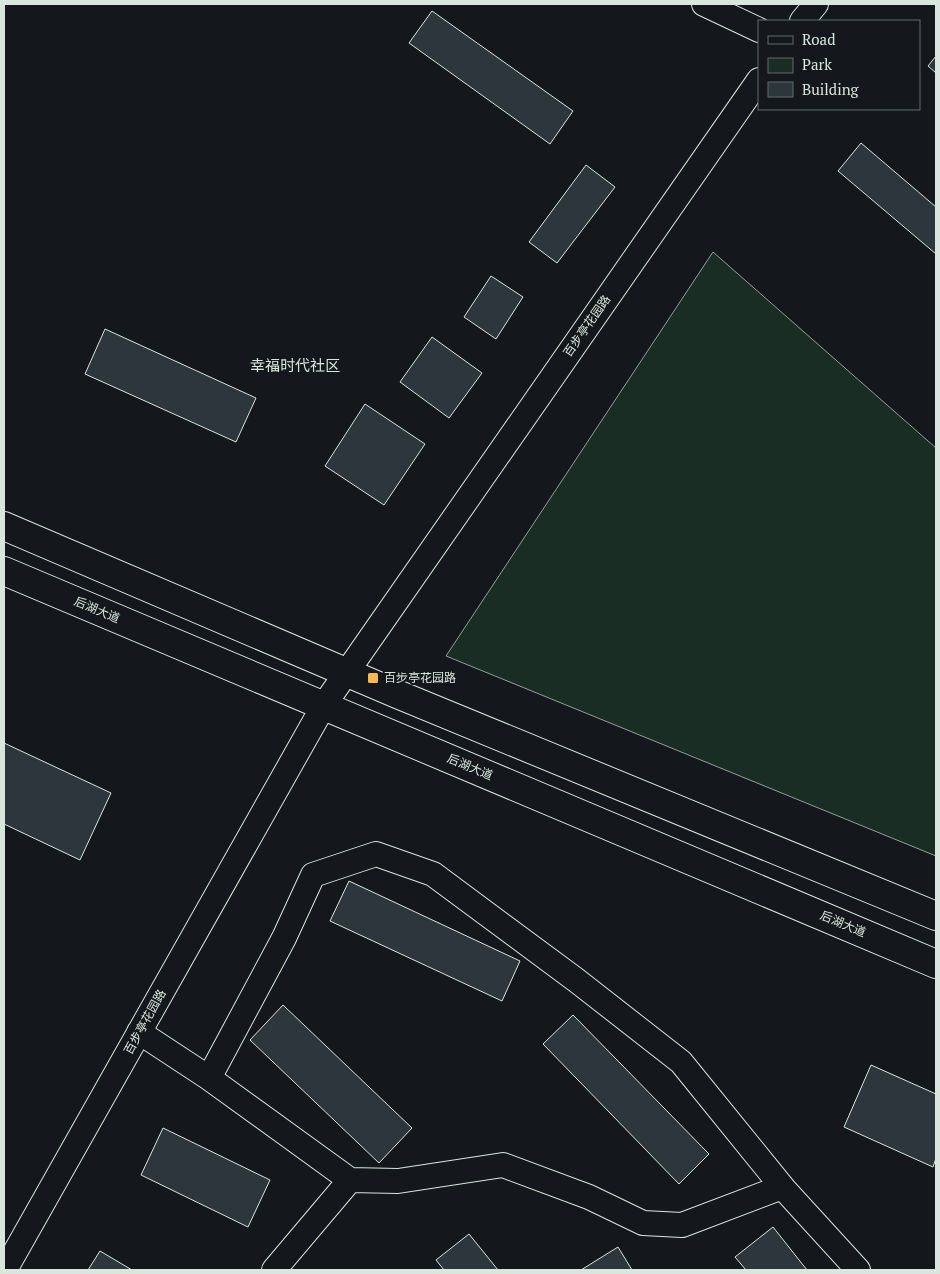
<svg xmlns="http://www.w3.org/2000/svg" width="940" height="1274" viewBox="0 0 940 1274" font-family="'PT Serif','Noto Sans SC',serif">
  <rect width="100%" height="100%" fill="#14181c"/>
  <path fill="#1a2d24" stroke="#939e99" d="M713 252 936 448V856L446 656Z"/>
  <path fill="#2c363c" stroke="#d8e6dc" d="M432 11 573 111 550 144 409 43Z
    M936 56V73L928 66Z
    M861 143 936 207V254L838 171Z
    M586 165 615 187 557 263 529 242Z
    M491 276 523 297 496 339 464 317Z
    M105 329 256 398 236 442 85 374Z
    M432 337 482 373 449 418 400 382Z
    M365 404 425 444 384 505 325 466Z
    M4 743 111 793 80 860 4 824Z
    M349 881 520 961 502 1001 330 921Z
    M283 1005 412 1128 379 1163 250 1040Z
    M573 1015 709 1154 679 1184 543 1044Z
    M871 1065 936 1094V1158L933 1167 844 1127Z
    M163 1128 270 1180 248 1227 141 1175Z
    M773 1227 807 1270H746L735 1257Z
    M469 1234 498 1270H444L436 1260Z
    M618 1247 632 1270H581Z
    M100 1251 132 1270H88Z"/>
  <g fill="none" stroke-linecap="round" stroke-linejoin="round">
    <defs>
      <path id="minor" d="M704 4 759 30
        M802 21 816 4
        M139 1032 209 1078 284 938 313 875 376 854 433 874 576 980 681 1062 784 1189 858 1270
        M209 1078 350 1180 398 1181 503 1165 589 1197 643 1223 682 1225 782 1187
        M5 1270 324 705 759 80
        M274 1270 350 1180"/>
      <path id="major" d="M4 526 397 694 936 916
        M4 571 936 964"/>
    </defs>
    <use href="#minor" stroke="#d8e6dc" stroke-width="26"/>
    <use href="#major" stroke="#d8e6dc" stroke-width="30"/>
    <use href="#minor" stroke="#14181c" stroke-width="24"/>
    <use href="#major" stroke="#14181c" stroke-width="28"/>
  </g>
  <rect fill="#ffb74d" stroke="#14181c" stroke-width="2" x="367" y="672" width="12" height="12" rx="2.5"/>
  <g text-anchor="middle" stroke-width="4" stroke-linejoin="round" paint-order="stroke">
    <g font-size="12" fill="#d8e6dc" stroke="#14181c">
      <text transform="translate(587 326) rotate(-55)" y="4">百步亭花园路</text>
      <text transform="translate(97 610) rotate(23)" y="4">后湖大道</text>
      <text transform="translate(470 767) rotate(23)" y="4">后湖大道</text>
      <text transform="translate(843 924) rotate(23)" y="4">后湖大道</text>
      <text transform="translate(145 1022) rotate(-61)" y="4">百步亭花园路</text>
    </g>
    <g font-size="12" fill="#d8e6dc" stroke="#14181c" text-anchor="start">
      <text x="384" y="682">百步亭花园路</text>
    </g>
    <g font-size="15" fill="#d8e6dc" stroke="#14181c">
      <text x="295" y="371">幸福时代社区</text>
    </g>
  </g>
  <rect width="940" height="1274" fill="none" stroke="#d8e6dc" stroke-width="10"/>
  <rect x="758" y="20" width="162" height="90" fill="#14181c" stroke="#626a69"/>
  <rect x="768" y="36" width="25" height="8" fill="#14181c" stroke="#626a69"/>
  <text x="802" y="45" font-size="15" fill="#d8e6dc">Road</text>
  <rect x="768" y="58" width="25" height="15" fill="#1a2d24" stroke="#626a69"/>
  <text x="802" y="70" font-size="15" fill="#d8e6dc">Park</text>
  <rect x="768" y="82" width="25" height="15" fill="#2c363c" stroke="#626a69"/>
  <text x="802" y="95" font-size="15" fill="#d8e6dc">Building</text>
</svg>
